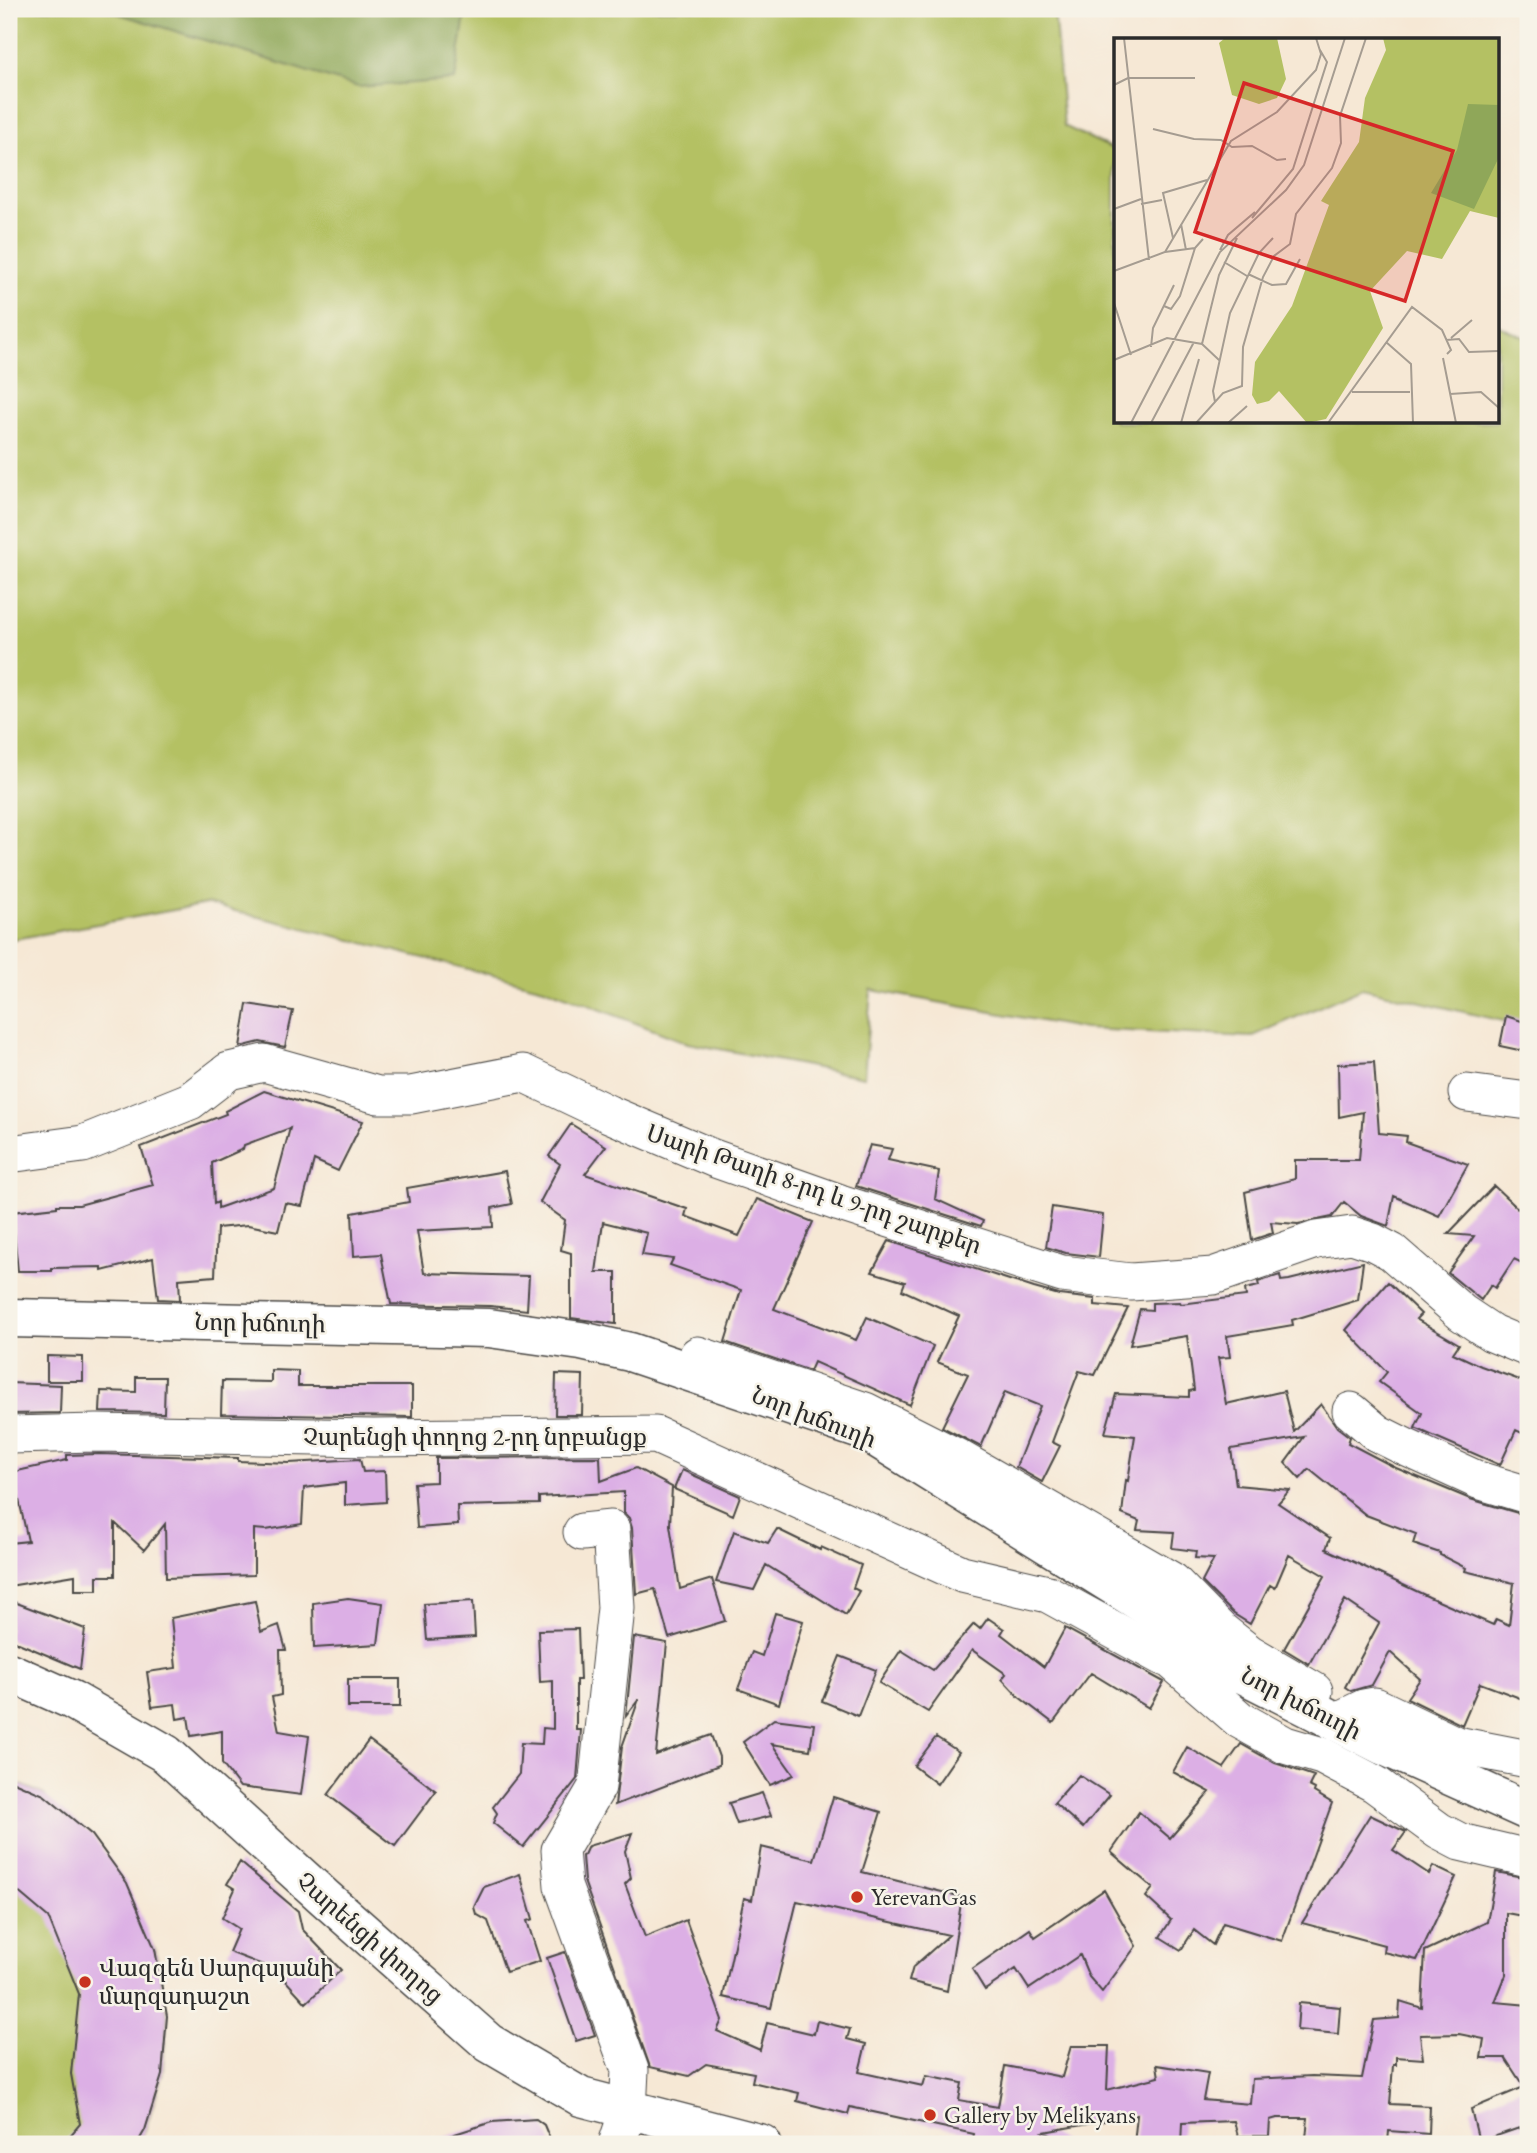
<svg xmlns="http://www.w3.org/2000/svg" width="1537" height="2153" viewBox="0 0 1537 2153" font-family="'EB Garamond','Noto Serif Armenian',serif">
  <rect width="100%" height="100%" fill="#f7f3e8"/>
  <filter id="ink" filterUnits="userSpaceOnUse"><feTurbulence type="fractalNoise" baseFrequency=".0143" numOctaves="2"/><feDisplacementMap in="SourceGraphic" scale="14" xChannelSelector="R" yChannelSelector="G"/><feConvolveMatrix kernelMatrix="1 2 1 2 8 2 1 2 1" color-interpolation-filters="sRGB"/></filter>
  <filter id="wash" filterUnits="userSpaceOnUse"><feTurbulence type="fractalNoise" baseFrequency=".00686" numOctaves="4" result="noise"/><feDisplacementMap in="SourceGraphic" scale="28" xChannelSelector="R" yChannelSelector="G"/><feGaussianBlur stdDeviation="1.57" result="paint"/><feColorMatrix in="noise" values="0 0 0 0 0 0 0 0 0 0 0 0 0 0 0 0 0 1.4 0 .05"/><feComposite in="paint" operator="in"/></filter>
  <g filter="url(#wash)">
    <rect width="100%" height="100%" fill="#f6e8d5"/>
    <path fill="#b4c163" stroke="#707647" stroke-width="2" d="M9 9H1054L1064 126 1115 150V422H1497V325L1528 339V1027L1362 988 1251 1037 1085 1029 871 990 864 1077 688 1043 544 988 207 904 9 940Z
      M9 1780 44 1795 155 1949 167 2016 162 2075 145 2130 137 2144H9Z"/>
    <path fill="#8fa759" stroke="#5d6942" stroke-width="2" d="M103 9H466L455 80 358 87Z"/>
    <g id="blocks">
      <path fill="#dcafe5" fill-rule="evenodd" d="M247 1004 293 1011 285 1047 260 1042 240 1047Z
        M1506 1016 1528 1023V1052L1500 1046Z
        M1374 1062 1379 1133 1407 1136 1406 1142 1468 1164 1439 1216 1394 1196 1388 1226 1361 1216 1344 1202 1332 1217 1298 1224 1271 1222 1273 1233 1252 1240 1245 1192 1295 1179V1160H1359L1363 1112 1339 1117 1338 1064Z
        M264 1091 363 1121 338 1171 314 1160 302 1206 285 1203 278 1231 248 1225 217 1228 215 1276 179 1279 180 1300 158 1299 153 1258 102 1271V1267L52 1268V1271H18L12 1212 57 1207V1205H79L153 1185 141 1147 226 1114 225 1111ZM290 1128 274 1188 218 1208V1202L214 1204 212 1163 243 1149 244 1145Z
        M571 1124 606 1146 585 1174 687 1209 685 1216 739 1236 757 1199 813 1222 774 1309 856 1340 867 1317 933 1346 910 1405 814 1362 810 1371 725 1342 741 1290 670 1265 673 1259 642 1255 647 1233 603 1222 596 1272H616V1324L571 1318V1253L561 1250 565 1220 540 1202 560 1164 549 1156Z
        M870 1145 892 1149 888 1160 939 1171 935 1199 983 1221 981 1226 856 1186Z
        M505 1171 512 1204 492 1208 493 1227 417 1231 424 1273 529 1276 527 1310 490 1306 391 1304 381 1254 354 1256 352 1213 409 1202 407 1188Z
        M1494 1186 1528 1218V1266L1514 1259 1495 1288 1491 1285 1481 1300 1448 1273 1474 1236 1448 1234Z
        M1052 1207 1103 1215 1099 1257 1066 1253 1046 1247Z
        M889 1241 1034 1288 1059 1295 1095 1299V1305L1128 1308 1095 1375 1079 1371 1052 1442 1060 1446 1042 1482 1016 1467 1040 1406 1005 1392 981 1447 942 1427 968 1374 937 1362 959 1316 902 1290 905 1282 872 1272Z
        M1363 1262 1358 1300 1292 1320 1293 1325 1227 1336 1230 1357 1218 1358 1226 1404 1284 1391 1294 1432 1321 1404 1337 1427 1350 1437 1348 1443 1396 1468 1470 1499 1528 1516V1701L1480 1683 1462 1725 1407 1698 1420 1679 1390 1652 1372 1685 1351 1691 1345 1687 1379 1623 1345 1600 1309 1664 1284 1649 1325 1576 1289 1555 1275 1588 1270 1585 1250 1624 1234 1614 1202 1582 1214 1559 1195 1558 1196 1551 1172 1548 1174 1532 1137 1530 1139 1521 1122 1514 1126 1480 1128 1481 1135 1436 1105 1433 1116 1394 1189 1397V1391L1194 1390 1187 1336 1130 1345 1140 1309 1152 1310V1303L1180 1302 1181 1304 1246 1296 1245 1289 1259 1286 1258 1282 1280 1275 1281 1281 1289 1280ZM1304 1437 1285 1463 1300 1479 1309 1469 1366 1515 1416 1534 1413 1544 1440 1553V1555L1466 1568 1465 1571 1514 1583 1509 1625 1496 1619 1493 1625 1429 1597 1326 1549 1330 1538 1278 1503 1290 1490 1236 1485 1231 1449Z
        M1388 1282 1421 1314 1416 1319 1459 1344 1453 1353 1481 1366 1528 1383V1436L1516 1430 1500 1465 1415 1428 1422 1413 1379 1382 1387 1372 1346 1330Z
        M47 1356 83 1357V1381H47Z
        M271 1370 298 1371V1386H412V1417L221 1414 222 1381 271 1382Z
        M556 1374 583 1375 582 1415H555Z
        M136 1377H165L164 1413 100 1412 101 1391 136 1392Z
        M9 1383 61 1385 60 1413 9 1414Z
        M99 1454 238 1458V1461L289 1463 360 1459 363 1472 385 1471 386 1502 345 1505V1483L304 1488 302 1524 266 1530 254 1529V1575L166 1578 165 1524 144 1550 115 1523V1576H97V1590H75V1575L9 1586V1543L28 1541 13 1472 67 1460V1455Z
        M600 1457 601 1481 636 1468 672 1487 670 1525 680 1589 712 1579 725 1621 669 1638 655 1589 636 1594 632 1528 629 1518 624 1513V1492L539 1497V1504L457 1506 458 1525 417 1528 414 1483 436 1482V1458Z
        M682 1470 740 1496 733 1515 674 1489Z
        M777 1529 820 1550 821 1547 861 1565 853 1588 859 1591 846 1615 766 1565 754 1590 716 1582 734 1531 768 1543Z
        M348 1598 383 1603 378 1644 314 1648 313 1603Z
        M9 1600 85 1629 80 1669 9 1639Z
        M255 1601 261 1632 279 1625 286 1650H280L281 1695 272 1697 279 1731 309 1736 301 1795 240 1787 222 1764V1731L191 1736 188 1717 177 1719 175 1704 152 1707 147 1672 176 1668 171 1618Z
        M473 1601 475 1637 427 1640 424 1604Z
        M775 1613 803 1621 779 1704 738 1689 752 1652 762 1656Z
        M988 1618 1004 1629 1001 1634 1044 1667 1065 1628 1164 1682 1149 1708 1091 1673 1053 1723 1019 1697 1002 1679 1006 1674 972 1650 928 1712 879 1683 901 1650 933 1670 974 1624 980 1629Z
        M578 1629 580 1680H576V1730H581L577 1779 523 1847 493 1823 497 1813 493 1807 519 1774 521 1743 542 1744 543 1728 553 1729V1681L540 1682 538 1630Z
        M634 1637 667 1643 656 1755 711 1735 719 1757V1765L615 1805 622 1747 639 1699 626 1716Z
        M840 1656 876 1670 858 1716 822 1701Z
        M348 1679H400V1707H348Z
        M774 1719 814 1724 810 1750 772 1744 794 1775 770 1785 743 1742Z
        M936 1737 959 1752 937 1784 914 1766Z
        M369 1740 436 1791 395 1846 328 1795Z
        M1241 1744 1275 1763 1314 1776 1309 1786 1315 1789 1314 1792 1332 1803 1282 1941 1223 1923 1213 1945 1194 1930 1181 1950 1160 1937 1171 1920 1146 1897 1153 1888 1111 1852 1139 1812 1170 1838 1210 1792 1173 1772 1187 1747 1224 1768Z
        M1079 1775 1110 1795 1083 1828 1054 1803Z
        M9 1780 44 1795 92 1835 127 1883 155 1949 167 2016 162 2075 145 2130 137 2144H63L80 2124 71 2074 79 1994 48 1917 9 1884Z
        M762 1793 771 1816 737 1824 729 1803Z
        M833 1797 881 1812 862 1872 962 1897 947 1991 909 1981 913 1967 949 1935 797 1901 771 2008 723 1997 744 1898 752 1900 761 1847 814 1860Z
        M1370 1815 1406 1832 1393 1850 1429 1874 1433 1866 1456 1877 1417 1960 1383 1952 1384 1945 1302 1923Z
        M632 1833 625 1851 631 1878 625 1884 645 1937 686 1920 722 2020 717 2031 760 2050 767 2023 814 2034 817 2021 850 2029 847 2039 866 2044 859 2072 923 2086 926 2076 962 2083 959 2100 998 2107 1005 2066 1062 2077 1071 2046H1109L1107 2090 1159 2077 1157 2065 1208 2073 1203 2100 1250 2104 1252 2079 1312 2076 1362 2078 1374 2020 1399 2018 1400 2001 1422 2008 1425 1951 1487 1922 1496 1872 1528 1878V1917L1506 1913V1975L1495 2002 1528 2005V2125L1479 2142 1471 2109 1524 2087 1505 2058H1481L1484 2039 1459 2034 1420 2035 1423 2059 1396 2057V2065H1393L1390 2104 1430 2106 1429 2134 1389 2131 1388 2142 1342 2144V2141L1306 2138 1308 2118H1277L1270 2120 1269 2136H1238L1234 2121 1182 2123 1181 2144H1134L1137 2115 1044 2132 1071 2144H972L974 2134 850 2107 848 2114 797 2101 799 2093 752 2082 754 2073 706 2064 689 2076 650 2067 584 1881 582 1856 584 1855 588 1846Z
        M240 1862 298 1911 302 1929 341 1970 306 2003 276 1970 229 1952 239 1929 222 1918 235 1889 227 1884Z
        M520 1874 533 1919 527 1921 540 1961 506 1972 488 1921 476 1914 474 1907 484 1887Z
        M1104 1890 1136 1946 1102 1992 1089 1977 1080 1955 1029 1989 1016 1969 985 1990 972 1969 1030 1929 1035 1937Z
        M565 1952 595 2035 576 2041 547 1958Z
        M1299 2003 1340 2007 1338 2034 1297 2030Z
        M536 2119 544 2125 552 2144H436V2140L492 2122Z"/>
    </g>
  </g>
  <g filter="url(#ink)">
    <use href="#blocks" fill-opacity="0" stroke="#494744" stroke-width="2"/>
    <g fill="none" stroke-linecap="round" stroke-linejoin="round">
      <defs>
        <path id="minor" d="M1467 1093 1528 1101
          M9 1154 83 1144 190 1101 229 1071 264 1063 378 1095H411L523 1073 609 1114 713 1158 840 1203 1062 1274 1131 1282 1213 1276 1316 1240 1352 1235 1373 1242 1392 1252 1462 1313 1492 1333 1528 1348
          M1351 1411 1377 1433 1405 1447 1478 1480 1528 1495
          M9 1435 97 1433 373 1438 656 1435 962 1574 1048 1594 1161 1656 1171 1660 1229 1667 1220 1630 1172 1581 958 1458 865 1411 698 1355
          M582 1532 611 1529 616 1608 597 1787 560 1850 563 1886 630 2070 628 2111 617 2144
          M1220 1630 1249 1653 1314 1691
          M1171 1660 1240 1720 1285 1745 1322 1756 1375 1784 1439 1831 1460 1842 1528 1858
          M1337 1721 1364 1708 1375 1706 1456 1745 1528 1759"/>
        <path id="major" d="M9 1318 489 1328 581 1341 630 1352 867 1432 1146 1606 1194 1638 1229 1667 1384 1746 1528 1811
          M9 1672 72 1700 166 1754 325 1898 489 2043 581 2097 762 2144"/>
      </defs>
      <use href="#minor" stroke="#494744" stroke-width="39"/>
      <use href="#major" stroke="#494744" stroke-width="41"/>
      <use href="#minor" stroke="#fff" stroke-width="37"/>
      <use href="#major" stroke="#fff" stroke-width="38"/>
    </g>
  </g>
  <g fill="#c8321e" stroke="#f7f3e8" stroke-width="2.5">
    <circle cx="857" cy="1897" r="7"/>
    <circle cx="85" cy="1982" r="7"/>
    <circle cx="930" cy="2115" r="7"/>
  </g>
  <g text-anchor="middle" stroke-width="5" stroke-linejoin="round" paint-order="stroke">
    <g font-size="24" fill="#2b2b2b" stroke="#f7f3e8">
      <text transform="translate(814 1189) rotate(19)" y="8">Սարի Թաղի 8-րդ և 9-րդ շարքեր</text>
      <text transform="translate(260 1323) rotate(1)" y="8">Նոր խճուղի</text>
      <text transform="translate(814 1417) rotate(21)" y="8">Նոր խճուղի</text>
      <text x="475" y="1445">Չարենցի փողոց 2-րդ նրբանցք</text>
      <text transform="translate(1301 1703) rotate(27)" y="8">Նոր խճուղի</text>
      <text transform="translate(370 1938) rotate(41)" y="8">Չարենցի փողոց</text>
    </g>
    <g font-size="24" fill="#2b2b2b" stroke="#f7f3e8" text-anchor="start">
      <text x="871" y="1905">YerevanGas</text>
      <text x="99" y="1976">Վազգեն Սարգսյանի<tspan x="99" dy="28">մարզադաշտ</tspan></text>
      <text x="944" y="2123">Gallery by Melikyans</text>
    </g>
  </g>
  <g transform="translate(1114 38)">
    <rect width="385" height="385" fill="#f6e8d5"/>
    <path d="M111 0H163L172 41 163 60 145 66 118 57 105 5ZM269 0H385V180L356 173 328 221 293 213 256 253 269 290 212 381 193 385 165 353 155 363 143 366 138 357 141 324 178 268 215 167 207 163 245 104 251 60 272 12Z" fill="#b4c163"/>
    <path d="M354 66 385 67V119L360 171 317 155 343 112Z" fill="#8fa759"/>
    <path fill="none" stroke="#a59c91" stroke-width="2" d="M10 0 35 222M0 47 14 40H81M39 91 80 101 107 102 118 109 138 108 163 122 172 121M27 166 48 162M0 171 27 161M138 180 179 131 213 24 206 12M67 186 72 212M59 200 49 155 93 142M106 212 114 197 141 174M51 214 81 210 89 201M110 224 133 238M0 233 51 214 117 103 163 74 202 32 207 16 202 0M134 236 158 247 172 246 186 221M0 265 17 317M50 268 57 271 66 258 81 210M337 300 358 282M332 302 345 301 355 314 385 313M272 304 297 326 299 385M88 306 105 237 123 200M37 309 39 290 60 247M329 320 342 385M0 322 53 300 88 306 105 322M238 354H296M336 356 367 354 385 370M101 364 99 353 116 275 145 215 159 200M17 385 106 214 172 152 190 127 231 0M37 385 80 304M67 385 85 321M82 385 109 355 128 348 129 309 149 239 160 218 176 206 182 176 218 130 227 105 226 78 252 0M114 385 133 368M214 385 298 269 328 292 337 312 333 316M228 385H314"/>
    <path fill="#d62828" fill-opacity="0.15" stroke="#d62828" stroke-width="3.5" d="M130 45 339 113 291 263 81 194Z"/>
    <rect width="385" height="385" fill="none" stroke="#2b2b2b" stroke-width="3.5"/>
  </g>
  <rect width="1537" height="2153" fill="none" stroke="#f7f3e8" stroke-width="35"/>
</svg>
